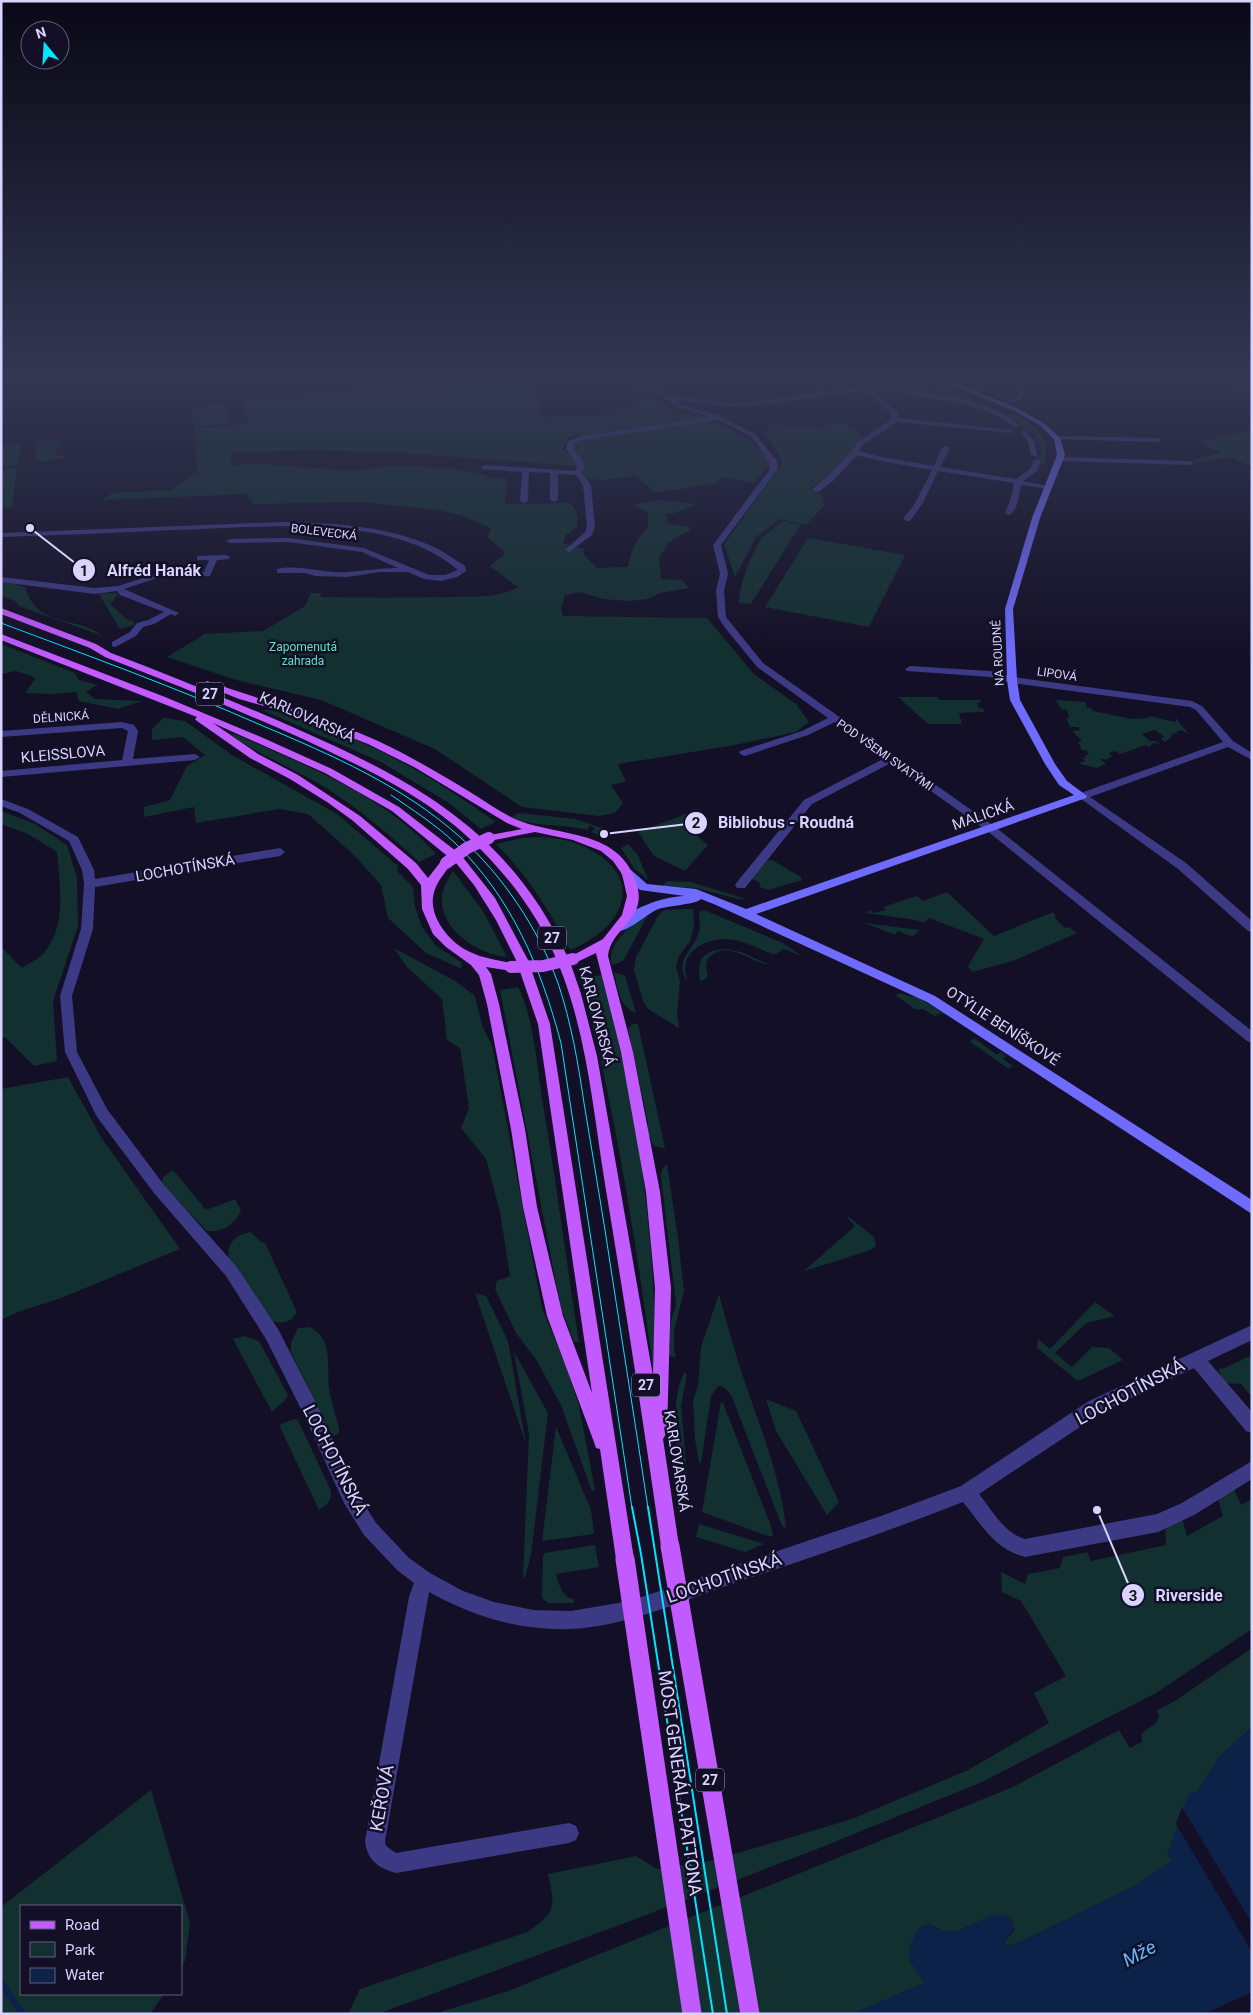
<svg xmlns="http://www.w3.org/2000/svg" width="1253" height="2015" viewBox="0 0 1253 2015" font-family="Roboto,sans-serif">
  <rect width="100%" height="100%" fill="#130f26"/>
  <path fill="#12302f" d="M451 377 471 379 583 377 575 386 537 387 542 417 611 415 646 396C658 399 667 408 680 412 688 414 701 414 707 418L569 437 563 449 578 466 389 452 308 450 232 452 230 467 249 463 355 471 394 465 456 469 483 474 491 478H507L505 504 568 503 574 507 578 517 577 527 566 535 563 543 584 549V555L597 568 628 567C631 551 636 539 648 528V512L632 505 660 500 696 504 675 513 666 514 667 523 689 527 690 530 669 542 659 558 661 579 682 580 689 588 660 593 647 599 630 601 603 599 581 592 565 595 561 608 563 616 707 618 754 674 796 704 809 722 796 732 730 746 618 764 626 782 611 785 623 803 615 813 599 816 522 807 435 749 321 700 236 680 167 657 205 634 263 631 305 606 311 593H321L320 597C362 598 404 598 447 597 469 596 499 599 518 587L490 566 504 555 503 550 488 538 491 528 466 517 440 510 360 502 254 504 246 494 102 500 112 493 171 490 194 473 200 472H197L195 429 248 424 242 401 280 395 418 388 468 380Z
    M1197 377H1252V398Z
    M939 385 974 398 967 401 931 391 894 394 896 397 885 398 883 396 888 392 930 388 929 386Z
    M227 403 231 423 194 427 191 407Z
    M1013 414C1036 427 1052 436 1044 465L1041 464V461L1037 460 1035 457 1042 454 1041 450 1038 449 1041 448 1039 441H1036L1035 440 1037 439 1033 433 1029 432 1020 423 1004 416Z
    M713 421C726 425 761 446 768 458 769 460 769 463 769 466L754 483 723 477 717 481 719 483 655 493 636 476 602 480 583 478 584 466 572 449 575 442 583 438Z
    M835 422C847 424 857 428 864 439L857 457 809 489 823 496 824 506 806 525 780 519 756 537 735 577 724 544 783 463 772 444 764 435 770 424 820 428Z
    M1252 430V467L1231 457 1198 463 1191 460 1223 453 1198 442Z
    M66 437 61 439 59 446H63V447L56 449V456L63 455V458L47 460V462H35L37 442Z
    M13 444 21 446 17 465 1 467V447Z
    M17 467 12 507 1 508V469Z
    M783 521 800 525 751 604 739 603C738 588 753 547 764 536 770 531 777 526 783 521Z
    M808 538 905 555 869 627 765 607Z
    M1 581 25 587C37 629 77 615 103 636L19 606 15 601 1 596Z
    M114 593 118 594 110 604 129 621 132 620 135 624 120 629 99 594Z
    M1 644 75 673 79 680 97 685 86 692 95 699 142 701 118 709 79 701 76 692 52 694 25 693 36 678 16 671 1 674Z
    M898 697H938L939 700H997H980L981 702 977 703 979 708H983L985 712 959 713 962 724H928Z
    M1056 700 1085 702 1087 708H1091L1093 711 1132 719 1148 718 1149 716 1175 722 1177 717V720L1189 734 1181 730 1171 735 1172 737 1165 742 1161 739 1164 736 1155 730 1142 734 1150 741H1156L1160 744 1154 743 1149 747 1146 745 1120 754 1115 751 1109 753 1112 756 1106 760 1099 758 1106 764 1096 768 1081 764 1080 762H1085L1083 758H1086L1085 755H1089L1086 750H1082L1078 742 1082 741 1072 731 1080 730 1078 727H1070L1066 718H1069L1067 710 1061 709Z
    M262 710C273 709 286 715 296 718 369 739 434 778 496 822L481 829 449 803 381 762Z
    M163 718 185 721 232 755 337 814 398 866 397 871 413 887 415 907 422 927 436 946 461 962 462 969 426 953 388 918 381 885 355 856 308 814 280 809 196 823 194 807 144 817V807L170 800 187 766 205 755 183 737 152 740V729Z
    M230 734H235C306 766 383 794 436 854L419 862C389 834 358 808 323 786 293 768 258 755 230 734Z
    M1 811 35 824 67 845 77 878 78 926 53 1001 57 1061 34 1066 5 1037 1 1039V947L22 968C28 964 37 960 42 955 67 929 60 885 57 852L28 834 1 824Z
    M691 812 700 816 690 830 708 845 685 871 654 856 638 832Z
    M519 813 575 819 602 828V836L591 832 595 828 590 826 587 830C562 823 536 828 512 817Z
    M540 837C556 838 571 840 585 847 648 877 624 929 570 950 550 911 528 876 496 844L522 838Z
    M628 844 637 854 649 881 634 868 621 848Z
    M772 860 801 877 802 880 768 890 760 887 759 882 752 879 767 861Z
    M453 871 483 911 507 957C478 954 439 930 442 896 443 887 448 879 453 871Z
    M667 881 691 882 746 899H738L695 888 662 886Z
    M947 892 994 936 1053 912 1056 916 1054 917 1065 928 1069 927 1077 933 1013 961 972 972 968 966 984 939 929 918 924 923 916 920 866 913 870 910 873 913 886 910 883 907 917 896 923 901Z
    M686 909H693L694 924 692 934 690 941 679 956 676 967 680 981 677 1014 679 1028 648 1009 643 1001 634 970 636 957 659 914 665 910Z
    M704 910 783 943 802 956 784 949 776 954H772C760 949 748 943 735 940 718 937 691 943 686 963 684 969 686 976 687 982 674 959 692 953 699 932 701 926 699 919 699 912Z
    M649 913 623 961 612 965C605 944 633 924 649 913Z
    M865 923 919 930 913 937 898 931 895 935Z
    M394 948 455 981 475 996 483 1028 492 1045 542 1308 567 1369 579 1406 595 1490 592 1492 561 1405 537 1361 516 1333 495 1289 497 1281 510 1276 500 1212 486 1159 461 1128 469 1108 460 1048 447 1040 442 999 407 967Z
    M725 949 741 952 768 964C749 963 732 941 712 955 704 961 706 968 708 977L704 980 700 981C697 959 702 951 725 949Z
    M614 972 625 976 636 1013C619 1006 618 989 614 972Z
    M601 975C629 1074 647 1178 653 1282 655 1311 655 1340 656 1369H653C636 1239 614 1105 581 978Z
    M518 987C533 1015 537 1065 542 1098 556 1179 566 1260 579 1342H574L562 1310 555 1278 500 990Z
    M899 993 919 998 946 1015 940 1013 935 1016 923 1009H915L895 995Z
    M632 1024H638L665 1148 654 1146 647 1132 648 1122 628 1029Z
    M974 1038 997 1055 1001 1052 1006 1056 1003 1059 1013 1066 1009 1069 970 1042Z
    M68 1077 101 1137 180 1249 61 1298 18 1312 1 1320V1089Z
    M667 1164 678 1238 684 1291 674 1331V1352L676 1354 675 1357 669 1356 670 1324 676 1304 661 1176 662 1169Z
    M173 1170 206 1210 235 1199 241 1210C236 1224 221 1233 207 1231L162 1184 163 1177Z
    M846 1216 849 1217 874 1237 876 1246 868 1251 804 1271 855 1226Z
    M251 1232 261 1242 265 1243 297 1312C291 1323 282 1324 271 1321L229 1258C226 1243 237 1234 251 1232Z
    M475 1293 486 1296 508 1341 526 1444Z
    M719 1294C728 1327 737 1361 749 1394 764 1437 781 1481 786 1528L782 1526 731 1395 724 1387 718 1386 711 1396 701 1463H699L695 1439 693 1400 698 1386 701 1347Z
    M1095 1302 1115 1316 1086 1323 1055 1353 1072 1367 1092 1347 1109 1348 1123 1360 1078 1381 1037 1348 1038 1339 1050 1349Z
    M309 1327C336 1338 325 1372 330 1393 332 1405 336 1416 339 1428V1433L334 1436 329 1431 291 1352V1343L298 1328Z
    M245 1336 259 1341 288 1395 284 1401 272 1412 233 1339Z
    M514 1352 548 1413 531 1555 525 1577H523L529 1434Z
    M1252 1355V1397L1241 1384 1222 1383 1218 1377 1221 1375 1219 1372 1220 1368 1222 1369Z
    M684 1372 687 1375 681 1406 689 1495 687 1506 678 1512 673 1477 677 1461 676 1402 679 1386Z
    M766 1399 796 1411 839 1502 827 1515 776 1431Z
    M721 1402 723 1403 771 1526 773 1535 771 1537 702 1512Z
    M294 1419 298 1420 331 1491C332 1502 327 1504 319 1510L279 1425Z
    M556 1427 591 1510 594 1534 542 1541Z
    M1233 1487 1241 1505 1252 1499V1629L1156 1693 982 1782 817 1849 625 1923 378 2014H348L360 1989 527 1932C557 1912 555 1908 548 1874L636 1856 657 1869 715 1860 852 1819 968 1770 1049 1723 1034 1693 1066 1676 1021 1601 1002 1592 1001 1572 1025 1584 1028 1574 1060 1568 1063 1557 1087 1552 1091 1561 1166 1545 1165 1527 1182 1518 1187 1536 1223 1516 1217 1496Z
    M699 1524 764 1544 745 1552 696 1537Z
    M595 1545 599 1567 556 1574C559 1584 562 1598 574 1599V1603H548L542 1598 543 1556 545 1553Z
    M1252 1648V1727L1219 1757 1198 1791 1174 1860 1139 1884 1016 1944 1007 1946 1004 1942 1015 1929 992 1916 957 1931 945 1932 928 1924 918 1929 910 1960 925 1983 852 2014H434L508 1991 1013 1787 1119 1730 1130 1748 1142 1742 1141 1734 1156 1723 1159 1715 1156 1711 1175 1701Z
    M151 1790 190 1923 185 1961 181 1967V1906H21V1994H164L150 2014H1V1907Z"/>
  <path fill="#0c2248" d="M1252 1727V1992L1204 2014H852L925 1983C909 1956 902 1960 918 1929L928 1924C934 1926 941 1931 946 1932 969 1935 997 1899 1015 1924 1014 1932 1005 1936 1005 1944L1007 1946 1016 1944 1138 1884 1173 1860 1167 1856 1189 1793 1198 1791 1219 1757Z"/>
  <path fill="#130f26" d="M1182 1807 1252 1923V1952L1176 1824Z"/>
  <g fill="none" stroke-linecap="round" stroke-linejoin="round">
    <path stroke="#0c2248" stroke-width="2.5" d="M1 385 52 380 53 383"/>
    <path stroke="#0c2248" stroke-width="7" d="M1 1983 23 2014"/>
    <path fill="#3d3a85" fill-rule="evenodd" d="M482 377H506L503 379 466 382 463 380Z
      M602 377H611L668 395 728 403 760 401 827 391 949 380 952 382 951 383 873 391 897 412 899 418 1012 430V432L1010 433 897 422 862 445 859 451 881 457 934 466 942 448 946 446 950 448 940 467 1016 479 1031 468 1033 461 1037 459 1041 461 1037 471 1023 481 1053 487 1049 489 1021 485C1019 494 1018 511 1009 515L1005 513 1011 498 1014 483 938 471 923 503 910 521H907L903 519 915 503 932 470 881 461 857 455 833 481 818 492 811 490 827 477 852 451 857 443 892 419V414L866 391 760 405 728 407 676 400 682 405 720 416 755 434 777 461 778 469 721 545 728 574 724 590 726 617 763 663 994 826 1252 1031V1043L1247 1041 986 830 891 763 812 804 745 888H737L735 885 737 882 804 800 885 758 835 722 808 735 748 755 744 756 739 753 740 751 802 731 828 718 757 667 726 629 718 617 716 590 720 574 713 545 770 469 769 461 751 436 718 420 583 440 574 443V449L585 466 582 473 591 485 595 526 592 535 569 552 565 550 585 532 587 526 583 485 576 475 558 474V500L554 502 550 500V473L529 472 528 501 524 503 520 501 522 472 482 469 481 467 485 465 575 471 577 466 566 449 568 441 582 436 710 417 678 407 665 398Z
      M1021 390 1024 392 1020 400 1001 406 998 404 1015 398 1019 391Z
      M908 392C940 392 997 402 1019 426L1014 427C983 402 943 401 906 395V393Z
      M1021 431H1025L1034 440 1038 457 1031 455 1028 441 1021 433Z
      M1057 436 1159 438 1162 440 1159 442 1055 439V437Z
      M1056 457 1190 461 1194 463 1190 465 1059 461 1055 459Z
      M285 522C336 523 389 526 436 548 446 553 455 560 465 566L466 571 457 577 441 581 424 579 408 572H379L347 577 315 576 305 573H277V569C301 564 323 574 347 572 364 571 380 568 398 568L362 552 289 542 230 543 226 541 230 539 289 538 364 548 429 575H445L458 570C453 565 446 561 440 557 371 514 250 528 172 530 115 533 58 535 1 537V533Z
      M226 555 230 557 229 559 217 560 210 576 157 578 124 589 179 613 175 616 171 614 154 624 143 627 136 636 115 647 112 646V642L130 632 137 623 148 620 164 612 120 595 117 591 95 594 1 582V577L95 588 118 586 156 574 204 572 209 560H197V556Z
      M910 666 990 671 1013 677 1192 701 1202 706 1233 741 1252 753V760L1228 747 1090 797 1186 863 1252 921V932L1248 931 1178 869 1077 796 1078 794 1223 742 1196 710 1190 707 1012 683 990 677 907 671 905 669Z
      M122 722 134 725 138 731 133 759 195 754 200 757 195 760 1 777V771L122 760 128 731 122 728 1 737V731Z
      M1 799 28 809 78 837 94 870 95 879 280 848 285 852 280 856 95 887 93 929 72 996 77 1052 107 1109 164 1185 236 1266 278 1329 315 1401 356 1491 376 1523 409 1558 430 1573 463 1591 494 1602 533 1610 571 1611 630 1601 881 1516 961 1486 1089 1401 1252 1325V1340L1208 1361 1252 1412V1433L1246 1431 1194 1368 1101 1413 979 1494C991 1509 1005 1534 1025 1539L1157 1514 1182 1503 1252 1461V1479L1194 1515 1158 1532 1025 1557C994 1549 982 1525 963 1502 884 1533 804 1560 723 1587 675 1604 622 1627 570 1629 520 1631 472 1616 429 1592L385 1841 386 1846 396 1853 569 1823 576 1826 579 1833 576 1840 569 1843 396 1873C378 1868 367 1860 365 1841L409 1597 414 1583 397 1570 364 1535 344 1503 303 1413 266 1339 226 1276 154 1193 97 1117 65 1052 60 996 81 929 84 884 82 870 69 841 20 813 1 806Z"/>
    <path fill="#6f6bff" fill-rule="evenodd" d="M942 377H948L951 381 1019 409 1045 424 1060 438 1065 455 1040 518 1013 609 1017 680 1020 700 1055 764 1067 781 1087 796 1086 798 756 914 935 996 1252 1200V1214L927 1002 716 905 701 899C696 905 667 905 656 910 646 915 625 934 616 931L614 928C628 908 662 897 685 896L640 890 623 876 621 873 623 870H631L647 884 696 889 746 909 1074 795 1059 785 1045 764 1010 700 1007 680 1005 609 1032 518 1057 455 1054 439 1041 426 1015 411 947 383Z"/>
    <path fill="#c25bff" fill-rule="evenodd" d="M1 608 96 644 111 653C174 677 236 702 297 729 419 783 509 832 568 958L603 939 622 915 627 896 622 874 613 861 601 851 573 840 535 832 489 841 485 840 484 838 485 836 522 829 507 823 414 767 368 744 288 713 239 699 202 684 207 681 210 682C266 702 324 716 378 741 410 756 440 774 470 792 485 801 500 812 515 819 556 837 616 828 635 879 651 920 611 926 608 956L633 1052 660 1192 671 1288 667 1432 663 1439 679 1546 676 1552 670 1555 664 1552 661 1546C644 1425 625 1305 605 1184 593 1110 587 1033 558 963 536 909 499 863 454 825 409 788 356 764 303 739 238 710 172 683 105 657L90 648 1 614ZM596 953 621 1052 646 1192 655 1288 653 1376 597 1056 581 994 570 962H577Z
      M1 634 165 697 261 737 332 769 399 807 461 855 495 898 528 960 550 1024 634 1559 631 1565 625 1568 619 1565 616 1559 600 1449 596 1448 594 1442 547 1316 523 1207 511 1129 487 1004 479 975 471 965 446 947 433 934 422 909 421 885 408 869 352 820 327 802 290 779 250 758 197 721 195 719 197 717 1 640ZM213 723 325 773 392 811 456 863 474 885 496 920 516 960 538 1024 592 1393 563 1316 537 1207 525 1129 499 1004 491 974 486 967 511 971 517 967 515 964C500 960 484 959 470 952 451 944 430 919 433 897 435 883 444 874 452 863L450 860H442L428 878 416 863 360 816 298 775 258 754Z"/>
    <path stroke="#00e5ff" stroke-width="1" d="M1 623C89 656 177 688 263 726 332 755 403 786 460 837 503 876 538 928 558 983 571 1022 578 1062 584 1103 591 1145 598 1187 605 1230 619 1322 634 1415 648 1508
      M391 795C413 810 436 825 455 843 512 898 541 968 561 1043L632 1508"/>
    <path stroke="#00e5ff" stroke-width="2" d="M632 1507 641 1554 713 2014
      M648 1507 727 2014"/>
    <path stroke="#c25bff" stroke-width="12" d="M446 863 467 848 489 838
      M511 967 543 966 573 959"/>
    <path stroke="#c25bff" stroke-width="19" d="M670 1546 750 2014
      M625 1559 692 2014"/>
  </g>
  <linearGradient id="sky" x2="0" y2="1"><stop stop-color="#0a0815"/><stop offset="0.57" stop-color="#333752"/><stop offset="1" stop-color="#333752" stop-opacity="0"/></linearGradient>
  <rect width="1253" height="659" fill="url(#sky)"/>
  <g text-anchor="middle" stroke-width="5" stroke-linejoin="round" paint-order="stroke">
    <g font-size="12" fill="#d9d4ff" stroke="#130f26">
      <text transform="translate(324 532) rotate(7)" y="4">BOLEVECKÁ</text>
      <text transform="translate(998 653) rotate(-93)" y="4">NA ROUDNÉ</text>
      <text transform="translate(1057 674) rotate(8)" y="4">LIPOVÁ</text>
      <text transform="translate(61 717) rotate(-4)" y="4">DĚLNICKÁ</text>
      <text transform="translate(885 755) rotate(35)" y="4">POD VŠEMI SVATÝMI</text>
    </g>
    <g font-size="12" fill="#5fe0c0" stroke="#130f26">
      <text x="303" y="651">Zapomenutá<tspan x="303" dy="14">zahrada</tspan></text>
    </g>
    <g fill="#130f26" stroke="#9e99be" stroke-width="1">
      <rect x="196" y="682.5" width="28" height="23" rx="4"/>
      <rect x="538" y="926.5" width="28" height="23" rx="4"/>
      <rect x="632" y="1373.5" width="28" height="23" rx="4"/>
      <rect x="696" y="1768.5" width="28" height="23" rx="4"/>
    </g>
    <g font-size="14" font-weight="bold" fill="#d9d4ff">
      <text x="210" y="699">27</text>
      <text x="552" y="943">27</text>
      <text x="646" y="1390">27</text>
      <text x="710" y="1785">27</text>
    </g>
    <g font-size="15" fill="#d9d4ff" stroke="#130f26">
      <text transform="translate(307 717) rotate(24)" y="5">KARLOVARSKÁ</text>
      <text transform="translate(63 754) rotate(-5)" y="5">KLEISSLOVA</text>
      <text transform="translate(983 815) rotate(-19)" y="5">MALICKÁ</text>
      <text transform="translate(185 868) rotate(-10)" y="5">LOCHOTÍNSKÁ</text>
      <text transform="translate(597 1016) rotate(75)" y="5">KARLOVARSKÁ</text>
      <text transform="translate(1003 1026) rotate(33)" y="5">OTÝLIE BENÍŠKOVÉ</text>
      <text transform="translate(677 1461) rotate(81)" y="5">KARLOVARSKÁ</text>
    </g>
    <g font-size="18" fill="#d9d4ff" stroke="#130f26">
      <text transform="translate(1130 1392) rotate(-28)" y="6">LOCHOTÍNSKÁ</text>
      <text transform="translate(335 1460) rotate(63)" y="6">LOCHOTÍNSKÁ</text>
      <text transform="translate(724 1578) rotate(-19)" y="6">LOCHOTÍNSKÁ</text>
      <text transform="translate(680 1783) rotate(82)" y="6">MOST GENERÁLA PATTONA</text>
      <text transform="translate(382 1798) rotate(-80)" y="6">KEŘOVÁ</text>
    </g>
    <g font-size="19" font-style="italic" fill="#62b6ff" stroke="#130f26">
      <text transform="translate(1139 1953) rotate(-28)" y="7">Mže</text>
    </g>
  </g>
  <path fill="none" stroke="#d9d4ff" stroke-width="2" d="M30 528L84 570M604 834L696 823M1097 1510L1133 1595"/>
  <g fill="#d9d4ff" stroke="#130f26" stroke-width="2">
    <circle cx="30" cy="528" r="5"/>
    <circle cx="604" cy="834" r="5"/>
    <circle cx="1097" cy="1510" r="5"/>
    <circle cx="84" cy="570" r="12"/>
    <circle cx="696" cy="823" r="12"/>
    <circle cx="1133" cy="1595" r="12"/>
  </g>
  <g font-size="15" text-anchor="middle" font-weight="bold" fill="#111">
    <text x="84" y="576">1</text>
    <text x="696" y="828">2</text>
    <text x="1133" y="1601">3</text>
  </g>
  <g font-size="16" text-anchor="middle" font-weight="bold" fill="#d9d4ff" stroke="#130f26" stroke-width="5" stroke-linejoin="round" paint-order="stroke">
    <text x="154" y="576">Alfréd Hanák</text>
    <text x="786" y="828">Bibliobus - Roudná</text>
    <text x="1189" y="1601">Riverside</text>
  </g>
  <rect width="1253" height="2015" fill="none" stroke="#d9d4ff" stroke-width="5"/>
  <rect x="20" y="1905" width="162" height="90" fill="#130f26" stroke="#625e7d"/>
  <rect x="30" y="1921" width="25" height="8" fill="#c25bff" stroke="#625e7d"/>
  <text x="65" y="1930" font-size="15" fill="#d9d4ff">Road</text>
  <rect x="30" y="1942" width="25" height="15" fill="#12302f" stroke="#625e7d"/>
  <text x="65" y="1955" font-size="15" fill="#d9d4ff">Park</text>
  <rect x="30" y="1968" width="25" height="15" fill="#0c2248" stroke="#625e7d"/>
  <text x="65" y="1980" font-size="15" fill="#d9d4ff">Water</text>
  <g transform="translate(45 45) rotate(342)"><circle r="24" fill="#130f26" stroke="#625e7d"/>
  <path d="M0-4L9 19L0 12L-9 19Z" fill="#00e5ff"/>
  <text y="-8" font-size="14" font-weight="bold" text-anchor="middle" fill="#d9d4ff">N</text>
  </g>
</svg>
